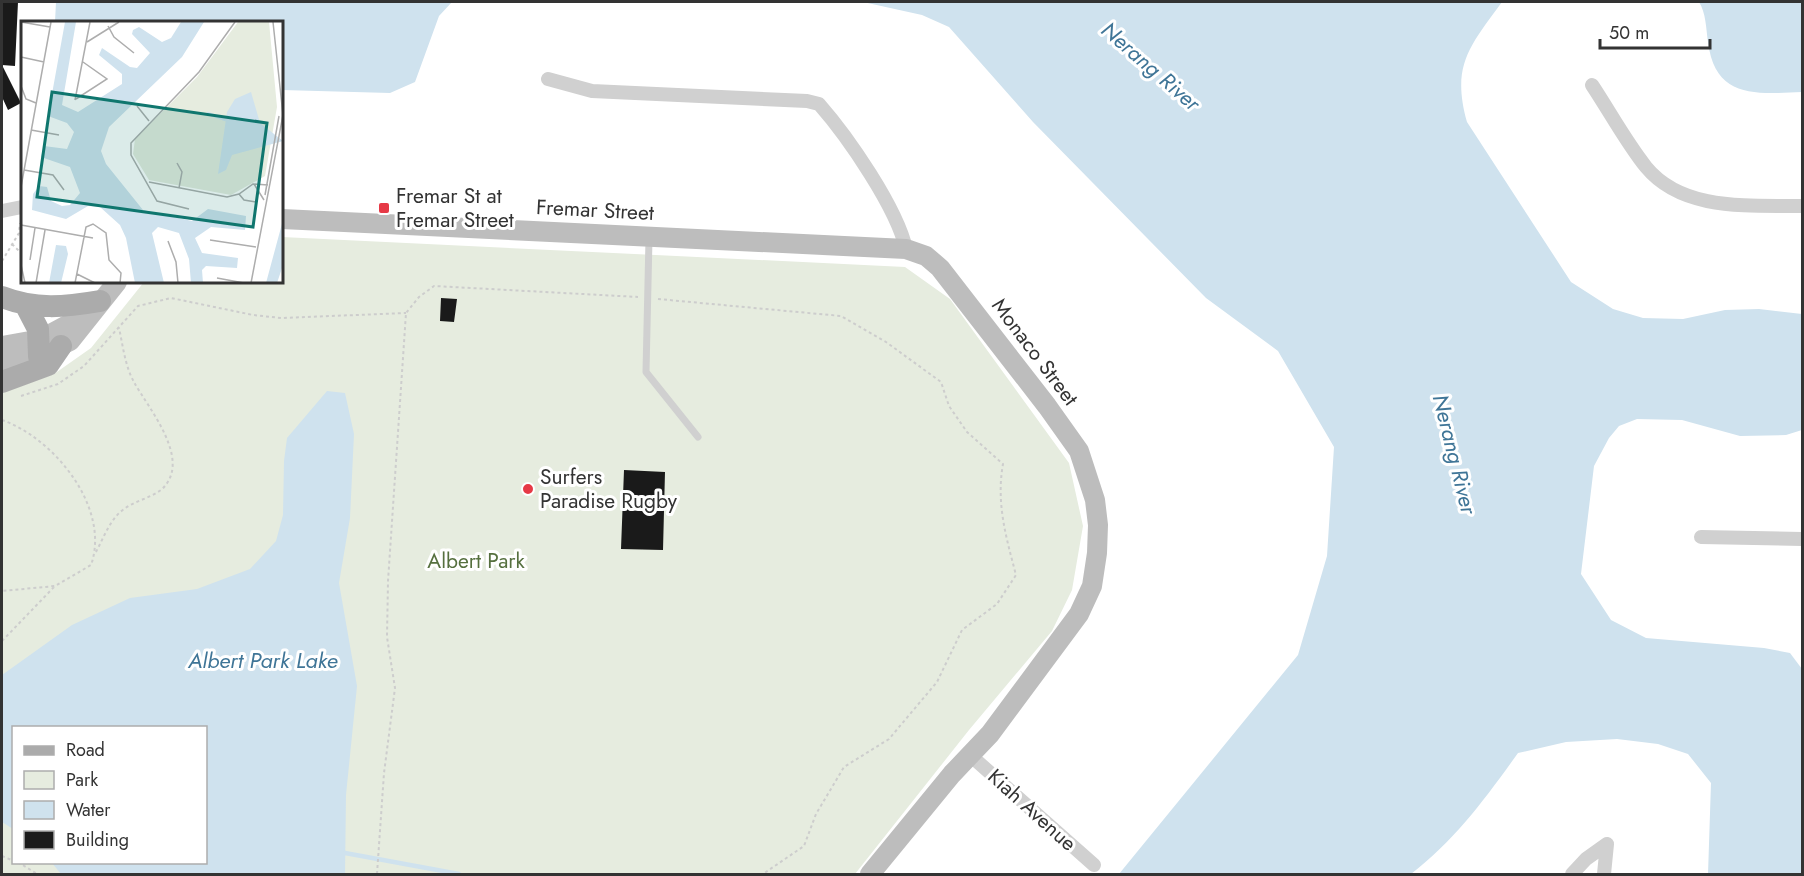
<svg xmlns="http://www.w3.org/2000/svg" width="1804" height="876" viewBox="0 0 1804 876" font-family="Jost,sans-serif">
  <rect width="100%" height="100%" fill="#fff"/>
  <path fill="#e6ecdf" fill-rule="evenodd" d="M282 237 905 267 950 299 1069 463 1083 526 1072 590 1052 631 969 730 855 874H2V393L54 374 91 348 144 282H282ZM14 728H206V862H14Z"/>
  <path fill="#cfe2ee" d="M56 2H452L439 16 415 82 390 93 282 90V22H55Z
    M863 2H1502C1470 46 1451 65 1467 122L1571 282 1613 309 1643 318 1683 319 1725 310 1759 309 1802 314V430L1786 435 1740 436 1682 420 1637 419 1619 426 1609 438 1594 466 1581 574 1611 620 1646 638 1764 648 1790 653 1802 669V874H1708L1711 783 1688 754 1658 744 1617 739 1566 742 1518 753C1485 799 1455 840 1411 874H1119L1298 655 1327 556 1334 447 1278 351 1206 298 1033 122 949 27 922 15Z
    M1699 2H1802V92C1756 94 1715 99 1708 42 1706 28 1706 13 1699 2Z
    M327 391 345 393 354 434 350 518 339 583 357 686 346 795 345 874H61L52 863 206 862V728H14L13 829 2 822V675L72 625 130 598 197 589 250 569 276 541 283 515 284 461 287 438Z"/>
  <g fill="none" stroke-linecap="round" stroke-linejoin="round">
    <path stroke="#cfe2ee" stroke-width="4.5" d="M345 853 459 874"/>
  </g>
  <path fill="#1a1a1a" d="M2 2H18L15 66 2 65 21 103 8 110 2 97Z
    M441 298 457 299 454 322 440 321Z
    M624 470 665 472 663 550 621 549Z"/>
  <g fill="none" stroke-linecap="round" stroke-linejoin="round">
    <path stroke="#cdcdcd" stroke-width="2" stroke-dasharray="3 3" stroke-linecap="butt" d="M12 244 22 254
      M2 261 19 233 20 223
      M658 299 841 316 886 342 941 382 949 406 967 432 1003 464C996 503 1006 537 1016 575L997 604 962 630 937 682 889 739 844 767 816 814 804 846 763 874
      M21 396 58 384 84 366 138 306 171 298 253 315 281 318 406 313
      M2 420C54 438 111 508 91 565L55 586 2 591
      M96 552C104 537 110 519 124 509 135 501 150 498 161 490 194 461 148 408 134 382 125 366 123 346 119 328
      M2 641 55 586
      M2 856 14 861
      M18 862 37 874
      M377 874 384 773 395 688 387 637 388 581 406 313 419 297 434 286 638 297"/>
    <path stroke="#d0d0d0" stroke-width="7" d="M649 239 646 372 698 437"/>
    <path stroke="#d0d0d0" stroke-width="14" d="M548 79 592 91 807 101 819 104C848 137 897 208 906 249
      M1592 85C1610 112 1626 142 1646 167 1683 212 1750 205 1802 206
      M2 211 22 207
      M1701 537 1802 539
      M970 755 1094 865
      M1572 874 1586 859 1607 844
      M1604 874 1607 844"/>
    <path stroke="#bdbdbd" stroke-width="20" d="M282 219 906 249 926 256 940 268 1047 406 1079 451 1095 500 1098 525 1097 553 1092 586 1079 614 990 734 952 774 870 874
      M2 346 41 339 82 317
      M2 363 39 356 70 341 117 282"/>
    <path stroke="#ababab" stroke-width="22" d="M2 297C35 310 65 307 100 301
      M25 304 38 329 39 356
      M2 382 48 365 61 346"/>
  </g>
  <g fill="#e63946" stroke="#fff" stroke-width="2">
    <rect x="378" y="202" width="12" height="12" rx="3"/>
    <circle cx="528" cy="489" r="6"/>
  </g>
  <g text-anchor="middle" stroke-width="6" stroke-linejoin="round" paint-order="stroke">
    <g font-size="21" fill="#333" stroke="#fff" text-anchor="start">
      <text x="396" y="203">Fremar St at<tspan x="396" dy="24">Fremar Street</tspan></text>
      <text x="540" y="484">Surfers<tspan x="540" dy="24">Paradise Rugby</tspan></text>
    </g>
    <g font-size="21" fill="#333" stroke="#fff">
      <text transform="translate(595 210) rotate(3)" y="7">Fremar Street</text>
      <text transform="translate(1035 352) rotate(53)" y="7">Monaco Street</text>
      <text transform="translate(1032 810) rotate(42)" y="7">Kiah Avenue</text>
    </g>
    <g font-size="21" fill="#56703f" stroke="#fff">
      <text x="476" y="568">Albert Park</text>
    </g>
    <g font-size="22" font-style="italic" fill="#3f7597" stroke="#fff">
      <text transform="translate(1151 66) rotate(41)" y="8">Nerang River</text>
      <text transform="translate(1455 454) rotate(76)" y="8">Nerang River</text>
      <text x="263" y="668">Albert Park Lake</text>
    </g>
  </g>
  <g transform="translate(21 21)">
    <rect width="262" height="262" fill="#fff"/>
    <path d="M217 1H248L256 86 244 155 210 174 128 159 112 133 114 118 176 56Z" fill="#e6ecdf"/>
    <path d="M44 1H55L41 84 57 91 101 63V53L78 34 81 27 109 46 116 47 129 32 111 13 112 9 118 6 141 21 150 17 160 1H183L161 36 88 106 80 130 85 143 122 189 171 200 187 188 225 195 224 209 190 206 174 217 181 232 217 237 216 247 185 245 181 249 182 262H170L168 238 158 212 137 206 131 212 143 262H114L105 217 99 204 79 186 67 185 45 198 11 189 12 173 18 165 26 166 30 180 41 185 49 184 59 172 49 146 20 136 23 125 46 128 53 111 46 102 27 95ZM230 71 239 102 262 120 211 134 205 149 197 153 206 91 214 78ZM262 199V244L256 262H245ZM35 224 45 225 47 233 40 262H28Z" fill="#cfe2ee"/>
    <path fill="none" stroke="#cfe2ee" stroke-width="3" d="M186 92 205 99"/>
    <path fill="none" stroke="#adadad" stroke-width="1.5" d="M0 1 29 6M87 5 93 16 113 32M66 21 98 1M0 36 23 41M0 65 5 78 15 82M55 78 86 58 62 41M54 79 69 1M116 85 128 100M10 109 38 114M156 142 161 151 158 167M3 149 32 154 43 169M128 161 206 176 218 173 232 163 247 164M233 163 243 179M0 166 30 1M218 173 223 179 235 181M244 174 258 95M168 188 136 180 110 134V122L178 51 214 1M0 204 72 217M189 219 235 226M147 220 155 241 157 262M9 239 14 207M0 244 4 262M56 253 74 262M196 257 223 262M15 262 24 209M54 262 65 206 72 203 85 212 88 239 100 252 99 262M230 262 262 94 252 1"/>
    <path fill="#0f766e" fill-opacity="0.15" stroke="#0f766e" stroke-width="3" d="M31 71 246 102 232 206 16 176Z"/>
    <rect width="262" height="262" fill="none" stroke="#333" stroke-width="3"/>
  </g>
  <rect width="1804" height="876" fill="none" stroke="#333333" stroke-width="6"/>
  <rect x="12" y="726" width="195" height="138" fill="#ffffff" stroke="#adadad" stroke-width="1.5"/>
  <rect x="24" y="746" width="30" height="9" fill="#ababab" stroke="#adadad" stroke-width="1.5"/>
  <text x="66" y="756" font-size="18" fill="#333333">Road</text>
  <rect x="24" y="771" width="30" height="18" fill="#e6ecdf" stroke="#adadad" stroke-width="1.5"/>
  <text x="66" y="786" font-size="18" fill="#333333">Park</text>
  <rect x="24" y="801" width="30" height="18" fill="#cfe2ee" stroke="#adadad" stroke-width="1.5"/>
  <text x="66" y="816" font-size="18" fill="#333333">Water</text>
  <rect x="24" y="831" width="30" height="18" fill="#1a1a1a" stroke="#adadad" stroke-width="1.5"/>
  <text x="66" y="846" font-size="18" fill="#333333">Building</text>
  <path d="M1600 39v9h110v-9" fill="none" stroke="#333333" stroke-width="3"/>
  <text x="1609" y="39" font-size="18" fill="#333333" stroke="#ffffff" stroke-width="4.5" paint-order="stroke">50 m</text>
</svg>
